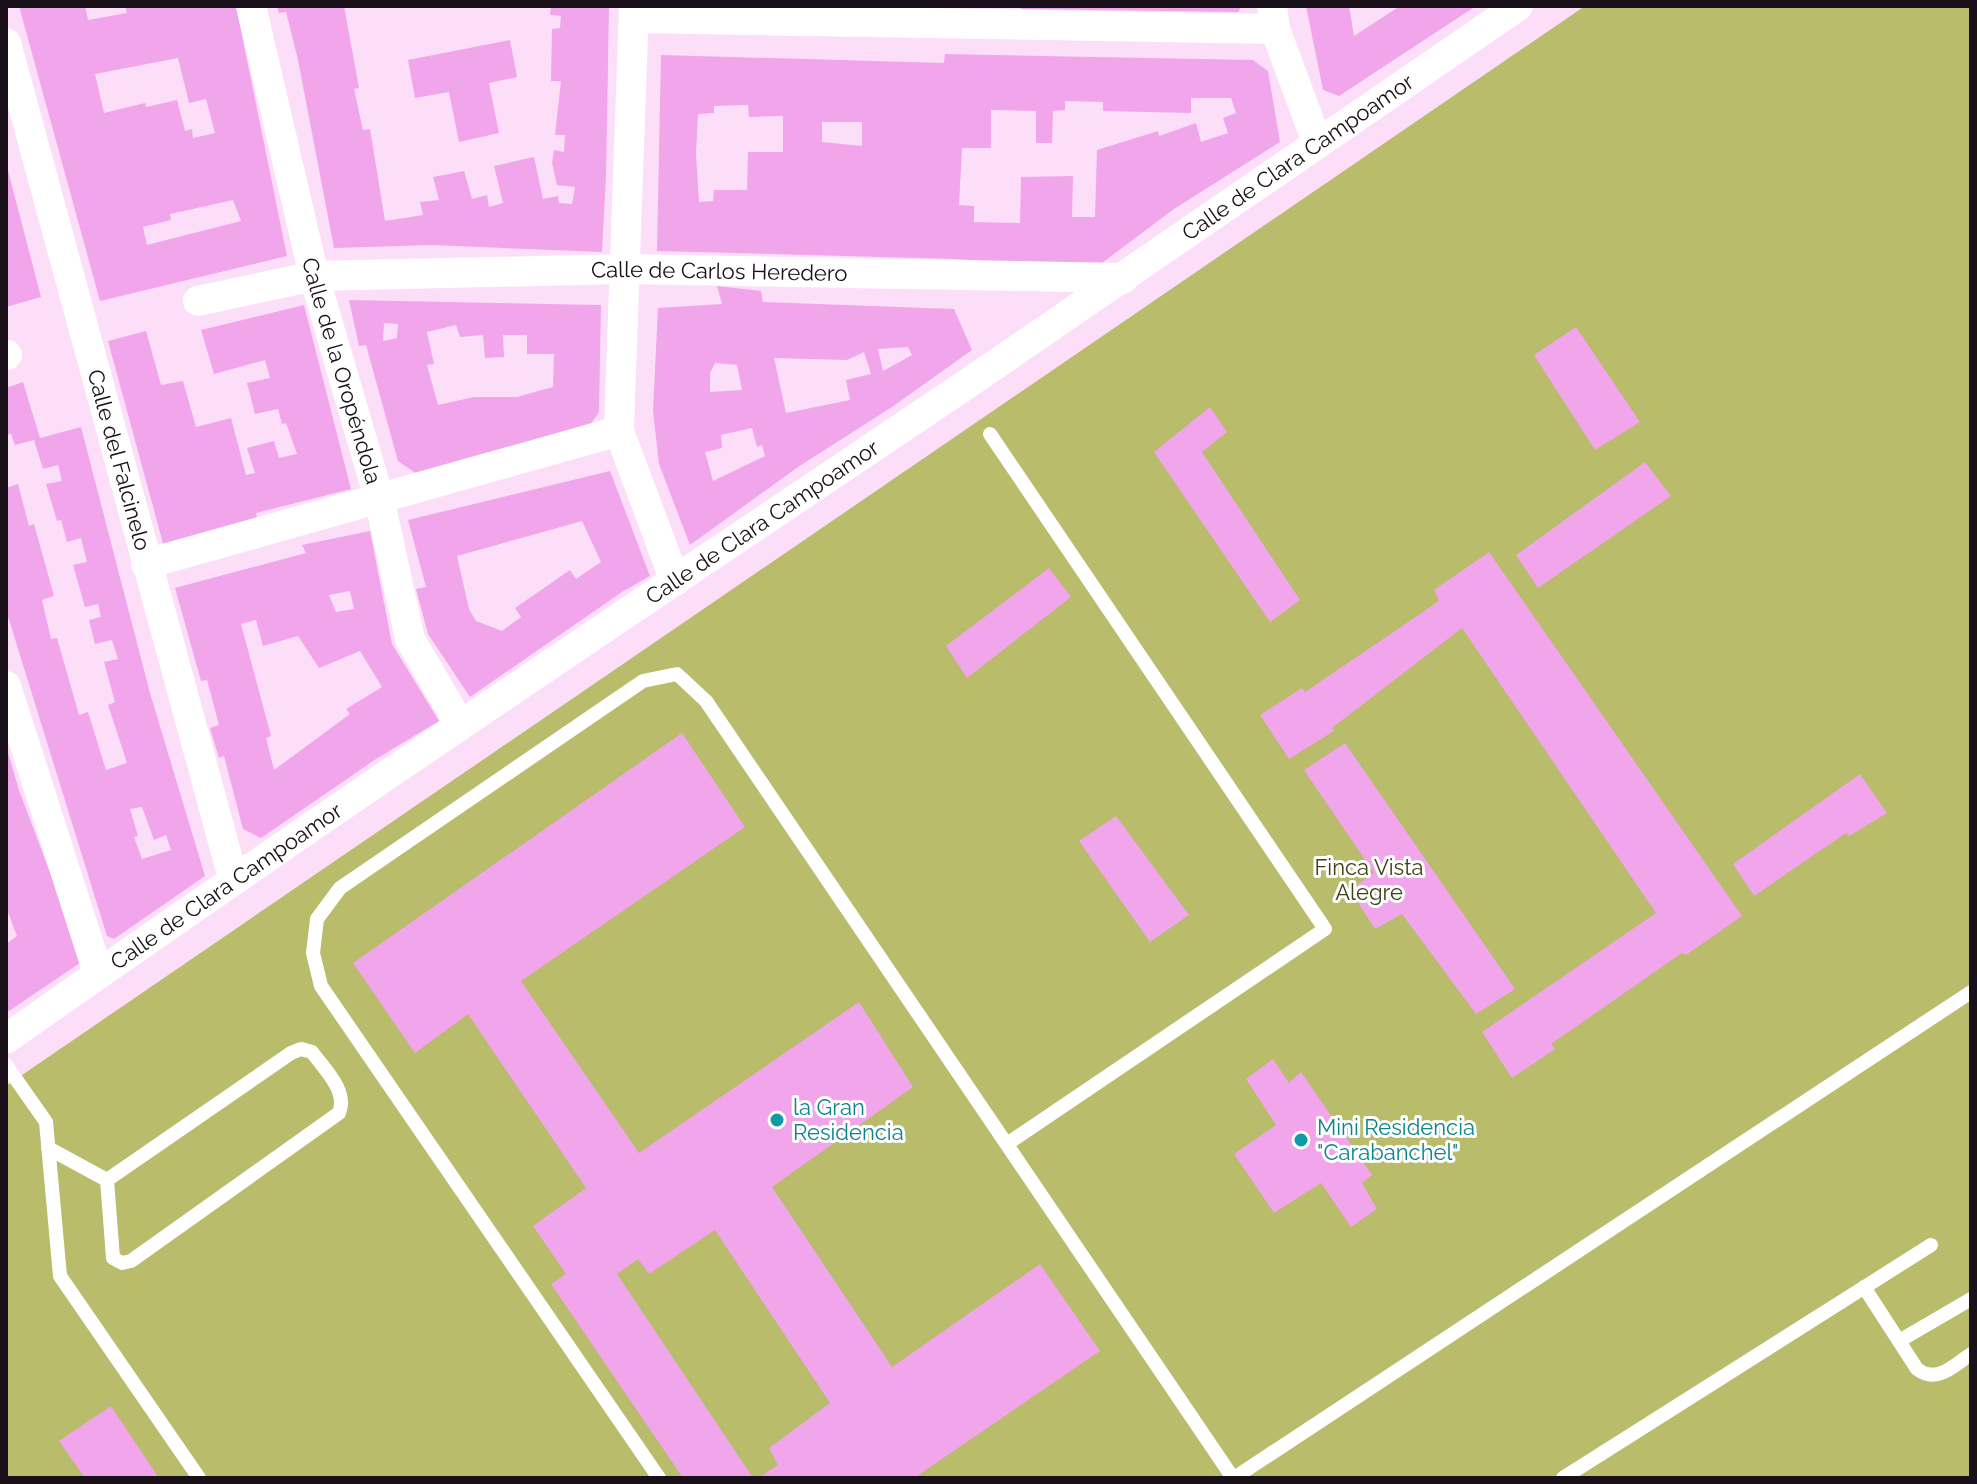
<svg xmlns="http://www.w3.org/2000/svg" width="1977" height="1484" viewBox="0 0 1977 1484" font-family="Raleway,sans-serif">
  <rect width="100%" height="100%" fill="#fcdef9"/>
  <path fill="#b8bc6b" d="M1585 6H1966L1971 10V1478H6V1086Z"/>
  <path fill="#f1a5eb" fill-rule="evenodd" d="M19 6H85L88 20 127 13 125 6H236L287 256 100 301ZM178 58 189 103 206 99 215 133 193 138 192 129 185 131 177 100 146 107 145 103 104 113 95 74ZM233 200 241 221 147 245 143 227 171 220 170 214Z
    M277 6H344L359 88 354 89 363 130 370 129 385 221 423 215 420 202 439 200 433 177 464 171 472 199 487 195 489 207 503 203 494 166 534 157 543 199 558 196 559 203 572 204 575 187 557 185 552 163 554 150 564 152 565 135H555L561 81H551L552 29 560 28 561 16 550 15 551 6H609L606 176 602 252 432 245 334 248 298 60 286 12 279 13Z
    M1021 6H1242L1238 12 1021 9Z
    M1306 6H1349L1354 36 1400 6H1476L1339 96 1323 90Z
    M510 40 517 77 489 83 499 133 459 142 449 92 415 98 408 60Z
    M945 54 1253 60 1268 71 1280 142 1174 209 1094 269 956 259 657 251 661 55 944 63ZM1191 98H1231L1236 113 1223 118 1228 133 1201 142 1196 123 1159 136 1158 131 1097 150 1095 217H1072L1073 176 1021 177 1020 223 974 222V206L959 205 962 148H991V110L1036 111V143H1052L1053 111 1065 110V101L1103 102V111L1191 113ZM748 105 749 117 783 116V152H748L747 190H714L713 201 699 202 696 154 698 114 714 113V106ZM822 122H862V146L822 142Z
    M6 163 41 297 6 307Z
    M717 286 761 291 763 302 954 309 972 350 892 407 798 467 690 545 659 464 653 411 658 308 722 304ZM908 347 912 355 883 371 878 349ZM864 352 871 374 846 380 850 400 786 413 774 358 847 360ZM715 363 737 365 742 390 710 392V373ZM752 428 757 447 762 445 765 456 713 481 705 452 722 448 721 435Z
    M349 300 601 305 599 412 588 428 417 474 398 461 366 345 359 346ZM384 323 398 324 397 338 383 341ZM456 325 460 337 483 335 485 358 504 357 503 335H527V354H554L553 387 517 397H474L438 405 427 365 434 364 427 332Z
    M304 305 351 489 256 513 258 522 164 547 108 341 146 331 161 385 183 381 196 427 231 418 246 475 255 473 247 448 274 441 279 458 297 454 286 423 282 424 278 409 255 414 247 383 270 378 265 360 214 374 201 330Z
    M1576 327 1640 422 1595 450 1534 355Z
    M23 382 40 438 81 427 150 693 205 876 114 939 107 936 6 610V488L18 484 29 526 34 524 54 596 42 600 51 639 57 638 79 715 88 712 106 770 127 763 108 705 115 702 104 662 118 659 112 640 95 644 89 620 101 617 98 604 85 607 73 565 87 562 81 538 67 542 61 520 57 521 46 484 62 481 58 465 43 469 34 440 15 445 11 434 6 435V388ZM142 807 154 840 166 835 171 850 142 859 134 837 138 836 130 809Z
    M1210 407 1227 432 1202 452 1300 600 1270 622 1154 452Z
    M1645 462 1671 496 1538 588 1516 555Z
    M610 471 650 576 622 592 470 697 428 634 416 589 426 587 408 520ZM582 521 601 562 576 579 570 570 515 608 521 617 502 631 476 621 469 609 457 556Z
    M370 531 392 644 439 721 376 759 261 838 243 829 224 756 219 758 210 728 219 725 207 680 201 681 175 588 306 553 302 545ZM350 591 354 609 336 612 329 595ZM256 620 263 646 298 636 319 668 360 651 382 687 346 709 350 714 274 770 266 738 271 736 241 624Z
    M1489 552 1742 916 1686 955 1682 953 1551 1044 1555 1049 1512 1078 1482 1032 1656 913 1462 628 1332 728 1334 731 1289 759 1260 715 1302 688 1305 692 1439 601 1434 590Z
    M1049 568 1071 597 967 678 946 646Z
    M682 733 745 827 521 981 639 1153 859 1002 913 1087 772 1187 892 1367 1040 1264 1100 1351 914 1478H758L778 1465 769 1448 830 1403 715 1230 649 1274 638 1259 617 1274 753 1478H683L551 1284 566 1274 533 1226 586 1188 468 1014 415 1053 353 963Z
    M1345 743 1515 989 1476 1014 1402 914 1375 929 1350 890 1374 873 1304 770Z
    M7 749 19 790 57 891 80 963 6 1013V944L17 936 6 907Z
    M1860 774 1887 813 1849 836 1846 833 1754 896 1733 864Z
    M1116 816 1189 915 1150 942 1079 841Z
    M1273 1059 1289 1083 1301 1072 1372 1175 1362 1183 1377 1209 1351 1227 1321 1183 1274 1213 1234 1154 1276 1125 1246 1079Z
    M111 1406 159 1478H85L59 1441Z"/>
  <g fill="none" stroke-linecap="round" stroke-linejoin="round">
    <path stroke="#fff" stroke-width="14" d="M990 434 1325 929 1007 1144
      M301 1049 312 1052C325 1070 348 1091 339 1113L131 1261 122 1263 113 1258 107 1180 291 1053Z
      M6 1065 46 1122 60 1276 199 1478
      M48 1148 107 1180
      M1864 1287 1917 1369C1937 1384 1953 1366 1971 1354
      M1899 1341 1971 1299
      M659 1478 321 986 313 953 317 919 340 888 643 681 677 674 706 701 1233 1478
      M1234 1478 1971 992
      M1563 1478 1931 1245"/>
    <g stroke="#fff" stroke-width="30">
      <path id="s1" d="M251 6 314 276 379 498 410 639 459 723"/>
      <path d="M634 6 619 431 675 581"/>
      <path d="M1272 6 1275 29 1317 142"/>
      <path d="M634 18 1275 29"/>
      <path id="s2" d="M6 43 233 878"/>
      <path id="s3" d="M198 301 314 276 625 269 1124 278"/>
      <path d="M6 355H7"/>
      <path d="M146 564 619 431"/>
      <path d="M6 686 98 973"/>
      <path id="s4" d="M6 1039C322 816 643 602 964 386 1149 260 1332 132 1518 6"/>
    </g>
  </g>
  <g fill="#0f9aa8" stroke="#fff" stroke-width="3">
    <circle cx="777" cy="1120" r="8"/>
    <circle cx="1301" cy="1140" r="8"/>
  </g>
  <g text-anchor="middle" stroke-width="6" stroke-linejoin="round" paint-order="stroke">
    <g font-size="22" fill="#1a1019" stroke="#fff">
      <text dy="8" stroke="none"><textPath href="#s4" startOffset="1564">Calle de Clara Campoamor</textPath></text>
      <text dy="8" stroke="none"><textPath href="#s3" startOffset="524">Calle de Carlos Heredero</textPath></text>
      <text dy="8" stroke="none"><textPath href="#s1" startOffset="376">Calle de la Oropéndola</textPath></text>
      <text dy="8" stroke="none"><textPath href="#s2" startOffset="432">Calle del Falcinelo</textPath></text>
      <text dy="8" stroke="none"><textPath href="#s4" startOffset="916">Calle de Clara Campoamor</textPath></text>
      <text dy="8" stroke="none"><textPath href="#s4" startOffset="268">Calle de Clara Campoamor</textPath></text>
    </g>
    <g font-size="22" fill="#3e3f14" stroke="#fff">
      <text x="1369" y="875">Finca Vista<tspan x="1369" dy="25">Alegre</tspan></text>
    </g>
    <g font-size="22" fill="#0d838f" stroke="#fff" text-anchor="start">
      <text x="793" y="1115">la Gran<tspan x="793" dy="25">Residencia</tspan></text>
      <text x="1317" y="1135">Mini Residencia<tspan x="1317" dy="25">"Carabanchel"</tspan></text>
    </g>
  </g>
  <rect width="1977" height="1484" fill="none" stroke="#1a1019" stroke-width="16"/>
</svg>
